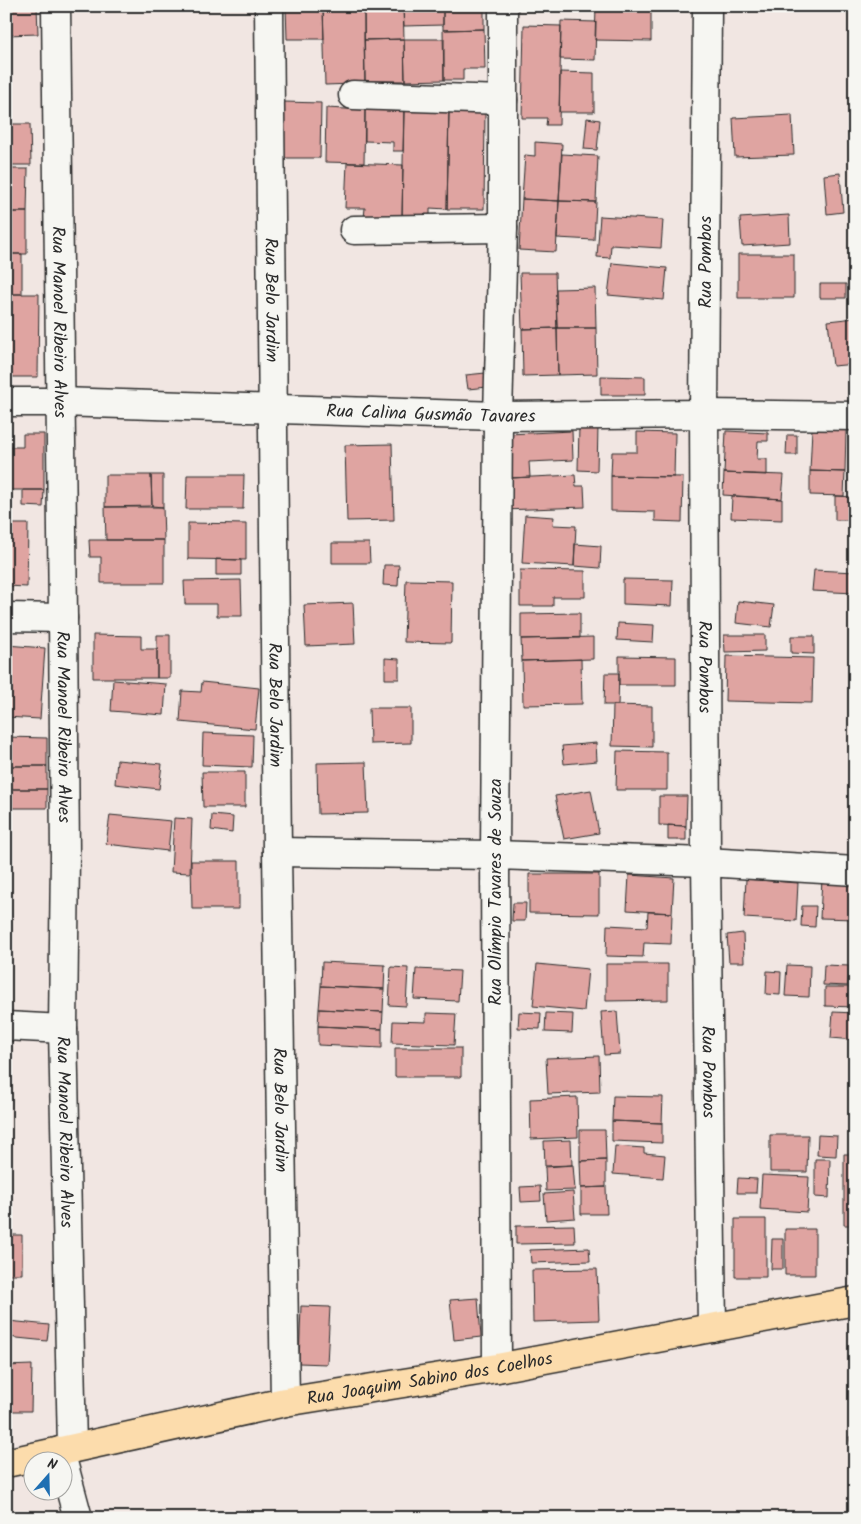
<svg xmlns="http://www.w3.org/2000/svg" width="861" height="1524" viewBox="0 0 861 1524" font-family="Kalam,sans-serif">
  <rect width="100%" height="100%" fill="#f1e6e2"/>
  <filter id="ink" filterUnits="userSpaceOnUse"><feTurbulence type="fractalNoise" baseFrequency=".02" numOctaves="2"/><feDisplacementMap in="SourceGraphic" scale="10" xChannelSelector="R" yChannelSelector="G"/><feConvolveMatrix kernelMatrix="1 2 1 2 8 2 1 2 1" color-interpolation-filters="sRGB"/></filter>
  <g filter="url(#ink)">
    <path fill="#dfa4a1" stroke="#2b2b2b" d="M6 6H37L38 34 6 35Z
      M286 6H323L324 39H287Z
      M323 6H364L365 81 353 82V84L325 85Z
      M364 6H403L404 39 364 40Z
      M403 6H443V25L404 26Z
      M443 6H484V29L443 30Z
      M596 8H651V41L595 40Z
      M561 21 596 22 595 60 560 59Z
      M524 25 561 26 559 125H546L547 118H522Z
      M484 29 485 69H463V80H444L443 30Z
      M404 39 405 81H365L364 40Z
      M404 39H444V80L405 81Z
      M560 72 594 73V112H559Z
      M284 102 321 103 320 158H283Z
      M326 108 365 110 364 163 325 162Z
      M404 109 449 110 447 209 430 208V220L402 219Z
      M404 109 403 151H393V142L365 141V110Z
      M449 110 485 111 484 209H447Z
      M792 115 794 155 735 157 733 118Z
      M587 118 600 120 597 150 584 149Z
      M6 124H30L31 165H6Z
      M535 142 562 144 559 201 522 199 525 155 535 156Z
      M562 154 598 156 596 202 559 201Z
      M347 163 403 165 402 219 364 218 365 208H345Z
      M6 169H28L27 212H6Z
      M840 173 843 212 827 214 824 175Z
      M522 199 559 201 556 252 519 250Z
      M559 201 596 202 594 240 557 238Z
      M6 212H27V254H6Z
      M789 215 790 243 742 246 740 218Z
      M600 216 663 220 661 248 611 245 610 258 597 257Z
      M6 254H22V294H6Z
      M738 254H794V298H738Z
      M612 263 667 268 664 300 608 295Z
      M520 273H555L557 328 522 329Z
      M820 284H846V298H820Z
      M595 288 596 328H557L556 289Z
      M6 294H39L38 377H6Z
      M855 318V364L833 366 828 321Z
      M557 328H596L597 374 558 375Z
      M557 328 558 375 523 376 522 329Z
      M495 372 497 386 468 389 466 375Z
      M601 376 645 377V395H601Z
      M579 426H598L597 471 578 470Z
      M812 429 846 430 845 472 810 471Z
      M572 431 573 460 529 462 530 477 511 478 509 434Z
      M726 431 768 433V441H758L757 459H767V475L724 473Z
      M637 432 675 433 674 477 611 476 612 452H637Z
      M23 434H44V490H6V447H23Z
      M787 435H797V455H786Z
      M392 444 394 520 347 521 345 445Z
      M810 471 845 472 844 496 810 495Z
      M724 473 784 475 782 499 723 495Z
      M105 475H151L152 506 105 507Z
      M151 475H163V507L152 506Z
      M187 475H244L243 509H186Z
      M575 475 576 486H584L585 507 503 510 502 492 512 491 511 478Z
      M611 476 683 477 682 522 655 521V512L611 511Z
      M23 490H44L43 507 23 506Z
      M732 496 782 499V520L731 518Z
      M835 496 855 497V520H835Z
      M105 507H163L164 540H106Z
      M525 515 554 517 553 525 576 526 574 566 522 563Z
      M188 523 246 524V560L188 559Z
      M6 524H28L27 587 6 586Z
      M89 540H164V583H101V557H90Z
      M332 543H369L370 563H332Z
      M575 544 601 546 600 568 574 566Z
      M216 559 241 560V575H216Z
      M384 565H399L398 586 383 585Z
      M520 570 585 571V597H553V606H520Z
      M814 570 855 572V593L812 591Z
      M623 579 673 580 672 606 623 604Z
      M241 580 242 616H217V604H185L184 581Z
      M406 580 452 581 451 643 404 642Z
      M738 601 774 605 771 627 736 623Z
      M353 603 355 644 306 646 304 605Z
      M580 613V638L521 639V614Z
      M618 623 654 625 653 642 617 640Z
      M93 635 141 636V649H157V678H93Z
      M157 635H170V678H157Z
      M724 635H765V651L725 652Z
      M791 636H814V654L791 653Z
      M593 637V659L522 661 521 639Z
      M6 645 45 648 40 719 6 717Z
      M619 656 676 657V685H619Z
      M726 656 813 658 812 703 725 701Z
      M385 658 399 659V679H385Z
      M581 659 582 704 523 705 522 661Z
      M605 673H619L618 705H604Z
      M113 680 166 684 164 715 111 711Z
      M202 682 259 688 255 729 180 722 182 691 201 692Z
      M613 705 652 706V747L612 746Z
      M369 708H411V743L370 744Z
      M203 733 253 735 252 767 202 765Z
      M6 737 47 738V766H6Z
      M596 743 597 761 564 764 562 746Z
      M617 751 667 752V790H616Z
      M117 760 162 764 159 789 115 784Z
      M366 762 368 813 318 814 317 763Z
      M6 766H47V789H6Z
      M202 772H245V807H203Z
      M6 789H47V808H6Z
      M591 790 599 833 564 839 555 796Z
      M659 796H687L686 826 659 825Z
      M110 815 171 821 168 851 106 844Z
      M212 815 233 817 232 833 211 830Z
      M174 818 192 819 190 873 171 872Z
      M668 825 686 826V840H668Z
      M191 861H239V909H192Z
      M529 874H599V914L529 913Z
      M629 875 674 878 672 913 627 910Z
      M822 878 855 880V919L820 918Z
      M746 879 798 883 796 921 744 918Z
      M513 903H526L525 921H512Z
      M802 906H816L815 927 801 926Z
      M648 912 672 913 671 944 644 943 643 957 606 956 607 925 647 927Z
      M743 933 744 962H729L727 935Z
      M322 962 385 965 384 989 321 986Z
      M537 964 588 969 584 1011 533 1006Z
      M606 964H668V1000L606 1001Z
      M787 965 810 966 809 997 785 996Z
      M824 965 849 966 848 986 823 985Z
      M391 967 408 968 406 1006 389 1005Z
      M416 969 460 971 458 1001 414 999Z
      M767 971 781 972 780 995 766 994Z
      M321 986 384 989 383 1012 319 1009Z
      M825 987H855V1007L825 1006Z
      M319 1009 383 1012 382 1029 318 1026Z
      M617 1011 620 1054 604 1055 601 1012Z
      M519 1012 541 1013 540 1029 518 1028Z
      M833 1012 855 1013V1040L831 1038Z
      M426 1013 456 1014 454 1045 392 1043 393 1021 426 1022Z
      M546 1013 573 1014 572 1033 545 1032Z
      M318 1026 382 1029V1048L318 1045Z
      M395 1048H461V1077H395Z
      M599 1056 600 1092 548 1094 546 1058Z
      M613 1096 663 1097 662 1123 612 1121Z
      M577 1097 578 1137 531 1139 530 1099Z
      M612 1121 662 1123V1143L612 1141Z
      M580 1130H605L606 1160 580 1161Z
      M770 1135H808L807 1172H770Z
      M818 1135 837 1136 836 1156 817 1155Z
      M571 1140 572 1165 545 1166 544 1141Z
      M615 1146 644 1148V1153L665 1155 663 1178 613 1174Z
      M844 1154H855V1225H844Z
      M815 1159H830L829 1198 815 1197Z
      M606 1160V1187L581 1188 580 1161Z
      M573 1165 575 1190 546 1191 545 1167Z
      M762 1175 809 1177 807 1212 760 1209Z
      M738 1178 757 1179 756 1193H737Z
      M540 1186 541 1201 521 1202 520 1187Z
      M606 1187 607 1214H581V1188Z
      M573 1192 575 1218 546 1220 544 1194Z
      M735 1219H766V1277H735Z
      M574 1225 575 1243 516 1244V1226Z
      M785 1229H815V1275H785Z
      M6 1235H22V1274H6Z
      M772 1239H783V1269H771Z
      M589 1248 590 1261 531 1263 530 1250Z
      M597 1269 599 1320 533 1322 532 1270Z
      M478 1298 481 1337 454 1340 450 1300Z
      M301 1306 330 1307 327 1364 299 1363Z
      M8 1321 49 1325 47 1341 7 1337Z
      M32 1365 31 1411H7L6 1366Z
      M855 1436V1469L849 1437Z"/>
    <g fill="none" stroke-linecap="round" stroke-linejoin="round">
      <defs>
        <g id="minor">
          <path id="s1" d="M56 6 63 618 65 855 63 1029 72 1448"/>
          <path id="s2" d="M269 6 277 852 285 1402"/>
          <path id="s3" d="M707 6 704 414 706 862 712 1328"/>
          <path d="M353 95 503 100"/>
          <path d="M354 230 503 228"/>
          <path id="s4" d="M6 402H60L498 416 704 414 855 416"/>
          <path d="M6 617 63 618"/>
          <path d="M277 852 495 855 706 862 855 871"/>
          <path d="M6 1026 63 1029"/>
          <path d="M497 1368 495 855 498 416 503 228V6"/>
          <path d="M60 1451 78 1518"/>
        </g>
        <g id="major">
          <path id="s5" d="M6 1463 285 1402 497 1368 855 1301"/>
        </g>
      </defs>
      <use href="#minor" stroke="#2b2b2b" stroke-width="31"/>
      <use href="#major" stroke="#2b2b2b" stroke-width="31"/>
      <use href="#minor" stroke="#f6f6f2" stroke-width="28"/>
      <use href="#major" stroke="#fcdcac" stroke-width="28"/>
    </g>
  </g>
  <g text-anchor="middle" stroke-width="4" stroke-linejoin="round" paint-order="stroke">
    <g font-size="18" fill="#2b2b2b" stroke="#f6f6f2">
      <text transform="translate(705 262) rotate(-90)" y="6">Rua Pombos</text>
      <text dy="6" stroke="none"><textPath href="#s2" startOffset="294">Rua Belo Jardim</textPath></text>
      <text dy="6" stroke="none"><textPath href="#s1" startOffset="316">Rua Manoel Ribeiro Alves</textPath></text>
      <text dy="6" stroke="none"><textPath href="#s4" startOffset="425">Rua Calina Gusmão Tavares</textPath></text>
      <text dy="6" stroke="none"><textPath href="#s3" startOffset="661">Rua Pombos</textPath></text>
      <text dy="6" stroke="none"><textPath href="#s2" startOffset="699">Rua Belo Jardim</textPath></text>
      <text dy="6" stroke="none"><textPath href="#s1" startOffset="721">Rua Manoel Ribeiro Alves</textPath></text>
      <text transform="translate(495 892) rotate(-90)" y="6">Rua Olímpio Tavares de Souza</text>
      <text dy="6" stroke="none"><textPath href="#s3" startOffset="1066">Rua Pombos</textPath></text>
      <text dy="6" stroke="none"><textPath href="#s2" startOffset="1104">Rua Belo Jardim</textPath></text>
      <text dy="6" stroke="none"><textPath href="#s1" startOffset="1126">Rua Manoel Ribeiro Alves</textPath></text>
      <text dy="6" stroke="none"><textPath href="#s5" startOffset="432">Rua Joaquim Sabino dos Coelhos</textPath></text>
    </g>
  </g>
  <rect width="861" height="1524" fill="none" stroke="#f6f6f2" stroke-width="25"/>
  <rect x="12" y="12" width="836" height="1499" fill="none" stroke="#2b2b2b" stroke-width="2" filter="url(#ink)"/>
  <g transform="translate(48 1476) rotate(20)"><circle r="24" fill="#f6f6f2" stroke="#a5a5a2"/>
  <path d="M0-4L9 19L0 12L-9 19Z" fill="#1f6fb2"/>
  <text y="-8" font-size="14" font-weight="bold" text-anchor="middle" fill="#2b2b2b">N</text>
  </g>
</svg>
